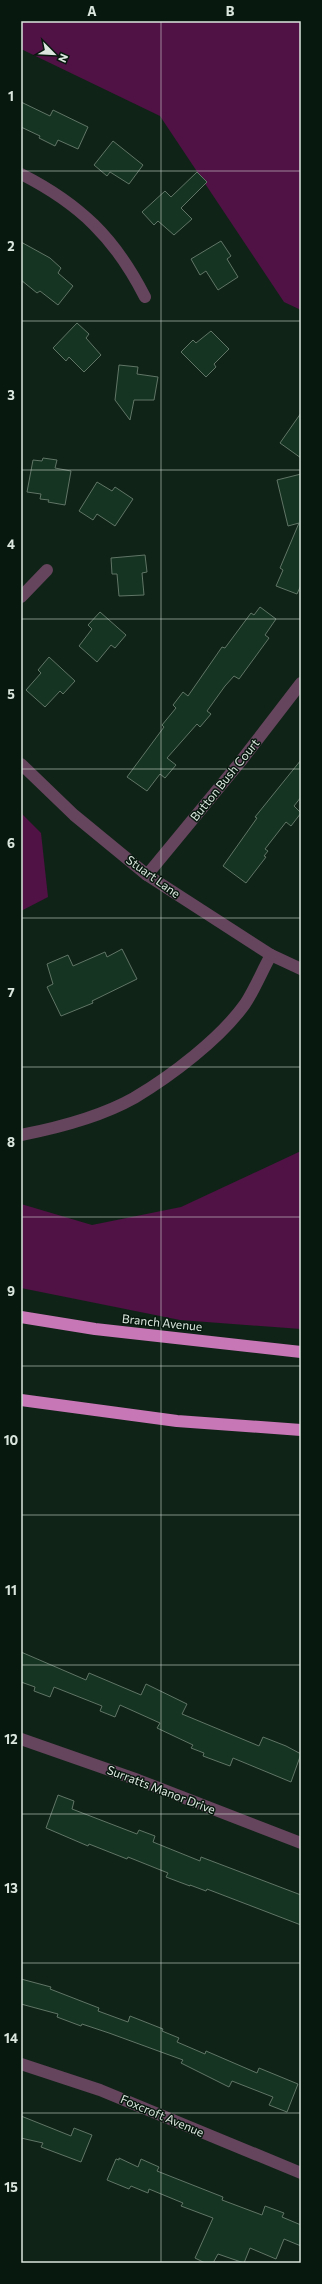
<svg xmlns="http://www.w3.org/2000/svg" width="322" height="2284" viewBox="0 0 322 2284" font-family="Commissioner,sans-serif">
  <rect width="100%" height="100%" fill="#102317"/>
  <path fill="#501145" d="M21 21H301V310L284 302 160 116 21 49Z
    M21 813 41 833 48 897 21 911Z
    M301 1151V1329L180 1320 21 1288V1204L92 1225 181 1207Z"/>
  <path fill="#153421" stroke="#607566" d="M21 102 50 116 53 110 88 127 78 149 58 140 55 146 39 138 40 136 21 127Z
    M113 141 143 165 129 184 110 172 107 176 94 165Z
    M197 172 207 182 181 208 192 219 174 235 158 221 154 225 142 212 165 191 171 197Z
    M221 241 231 256 227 259 238 277 218 290 206 271 200 275 191 259Z
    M21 242 50 258 61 268 58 273 73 286 58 305 40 291 37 293 21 280Z
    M77 323 89 334 86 338 101 355 84 372 69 357 66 361 53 348Z
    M211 331 229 349 214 364 216 367 206 377 181 352 193 340 196 343Z
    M119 365 138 367 137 374 158 377 154 400H134L130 420 115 400Z
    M301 413V458L280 443Z
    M43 458 57 460 55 468 71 471 65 505 48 502 49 500 40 499 41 494 27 492 33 460 42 461Z
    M301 474V585L297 594 276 586 283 570 280 568 299 523 288 526 277 480Z
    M97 482 112 491 115 487 133 499 115 526 97 514 93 520 79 511Z
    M145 555 147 572 142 573 144 595 119 596 117 574H112L111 558Z
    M260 607 276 619 265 635 269 638 239 679 234 676 225 686 207 711 211 714 200 727 197 724 167 758 176 765 165 778 160 774 147 791 127 777 164 727 162 725 176 708 173 705 183 692 188 696 222 647 225 648 251 613 254 615Z
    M100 612 126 635 115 648 111 645 97 662 79 646 92 629 88 625Z
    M49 657 75 681 63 694 60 691 45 707 26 690 41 673 38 670Z
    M301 760V797L294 806 301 813 291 826 286 822 265 849 268 851 264 856 266 857 246 883 223 866 257 818 255 817Z
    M122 949 137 979 92 1001 93 1003 61 1016 47 987 53 984 47 964 68 955 73 966 105 952 107 957Z
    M21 1652 86 1680 89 1673 141 1695 146 1684 187 1704 182 1714 259 1746 263 1737 286 1746 301 1754 291 1782 233 1758 230 1766 203 1756 204 1753 191 1748 193 1745 157 1728 160 1723 120 1705 115 1717 100 1711 102 1706 54 1687 50 1697 34 1691 35 1687 21 1682Z
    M58 1795 74 1801 72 1809 137 1834 139 1830 155 1836 153 1842 200 1861 201 1857 301 1895V1925L207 1889 206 1891 190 1885V1886L166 1877 168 1873 128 1857 127 1859 89 1844 88 1846 46 1828Z
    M21 1979 51 1987 50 1989 99 2008 98 2011 128 2022 130 2016 163 2029 162 2031 179 2038 177 2042 205 2054 206 2051 257 2073 259 2068 298 2084 287 2112 269 2105 273 2097 232 2081 229 2087 181 2063 183 2060 109 2033 82 2024 81 2026 57 2017 58 2014 21 2004Z
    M21 2116 71 2136 74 2128 92 2135 81 2162 41 2147 43 2143 21 2138Z
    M119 2158 138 2167 141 2159 159 2167 157 2171 223 2197 222 2200 262 2215 265 2206 284 2213 282 2217 301 2225V2246L284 2239 276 2259 250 2248 244 2263 218 2254 213 2263H205L195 2258 213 2218 181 2206 183 2203 149 2189 148 2193 131 2186 129 2189 107 2180 116 2159 119 2160Z"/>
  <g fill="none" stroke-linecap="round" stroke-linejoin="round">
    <path stroke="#65455d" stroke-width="12" d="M21 174C80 204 115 238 145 297
      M21 597 47 570
      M147 875 241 761 301 683
      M21 1135C57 1128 102 1116 134 1098 171 1076 220 1039 245 1004 255 989 262 971 271 955
      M21 1739 138 1780 301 1843
      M21 2064 100 2090 301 2173"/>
    <path stroke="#65455d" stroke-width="12" d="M21 764 74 815 147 875 271 955 301 969"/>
    <path stroke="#c777b6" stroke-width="12" d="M21 1317 95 1329 301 1352
      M21 1400 177 1421 301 1430"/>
  </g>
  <path fill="none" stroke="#dae6de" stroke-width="1" stroke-opacity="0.55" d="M161 21V2263M21 171H301M21 321H301M21 470H301M21 619H301M21 769H301M21 918H301M21 1067H301M21 1217H301M21 1366H301M21 1515H301M21 1665H301M21 1814H301M21 1963H301M21 2113H301"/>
  <g text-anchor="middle" stroke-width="3" stroke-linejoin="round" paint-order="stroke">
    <g font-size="12" fill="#dae6de" stroke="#07190e">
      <text transform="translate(225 780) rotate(-51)" y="4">Button Bush Court</text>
      <text transform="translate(153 877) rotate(36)" y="4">Stuart Lane</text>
      <text transform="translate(162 1323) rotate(6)" y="4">Branch Avenue</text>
      <text transform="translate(161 1790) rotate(21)" y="4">Surratts Manor Drive</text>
      <text transform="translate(162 2116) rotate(23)" y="4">Foxcroft Avenue</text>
    </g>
  </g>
  <rect width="322" height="2284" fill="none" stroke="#07190e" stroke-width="44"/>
  <g transform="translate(54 54) rotate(114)" stroke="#07190e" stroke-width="3" paint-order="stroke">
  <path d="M0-3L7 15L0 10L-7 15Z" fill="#dae6de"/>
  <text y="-6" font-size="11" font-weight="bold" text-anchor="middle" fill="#dae6de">N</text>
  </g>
  <rect x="22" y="22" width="278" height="2240" fill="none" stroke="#dae6de" stroke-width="1.5"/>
  <g font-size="13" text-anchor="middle" font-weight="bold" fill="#dae6de">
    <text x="92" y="16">A</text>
    <text x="230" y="16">B</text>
    <text x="11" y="101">1</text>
    <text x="11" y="251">2</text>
    <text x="11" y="400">3</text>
    <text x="11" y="549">4</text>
    <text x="11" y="699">5</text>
    <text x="11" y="848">6</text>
    <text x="11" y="997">7</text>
    <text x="11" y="1147">8</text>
    <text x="11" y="1296">9</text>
    <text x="11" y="1445">10</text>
    <text x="11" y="1595">11</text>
    <text x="11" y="1744">12</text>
    <text x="11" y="1893">13</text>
    <text x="11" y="2043">14</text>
    <text x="11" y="2192">15</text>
  </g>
</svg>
